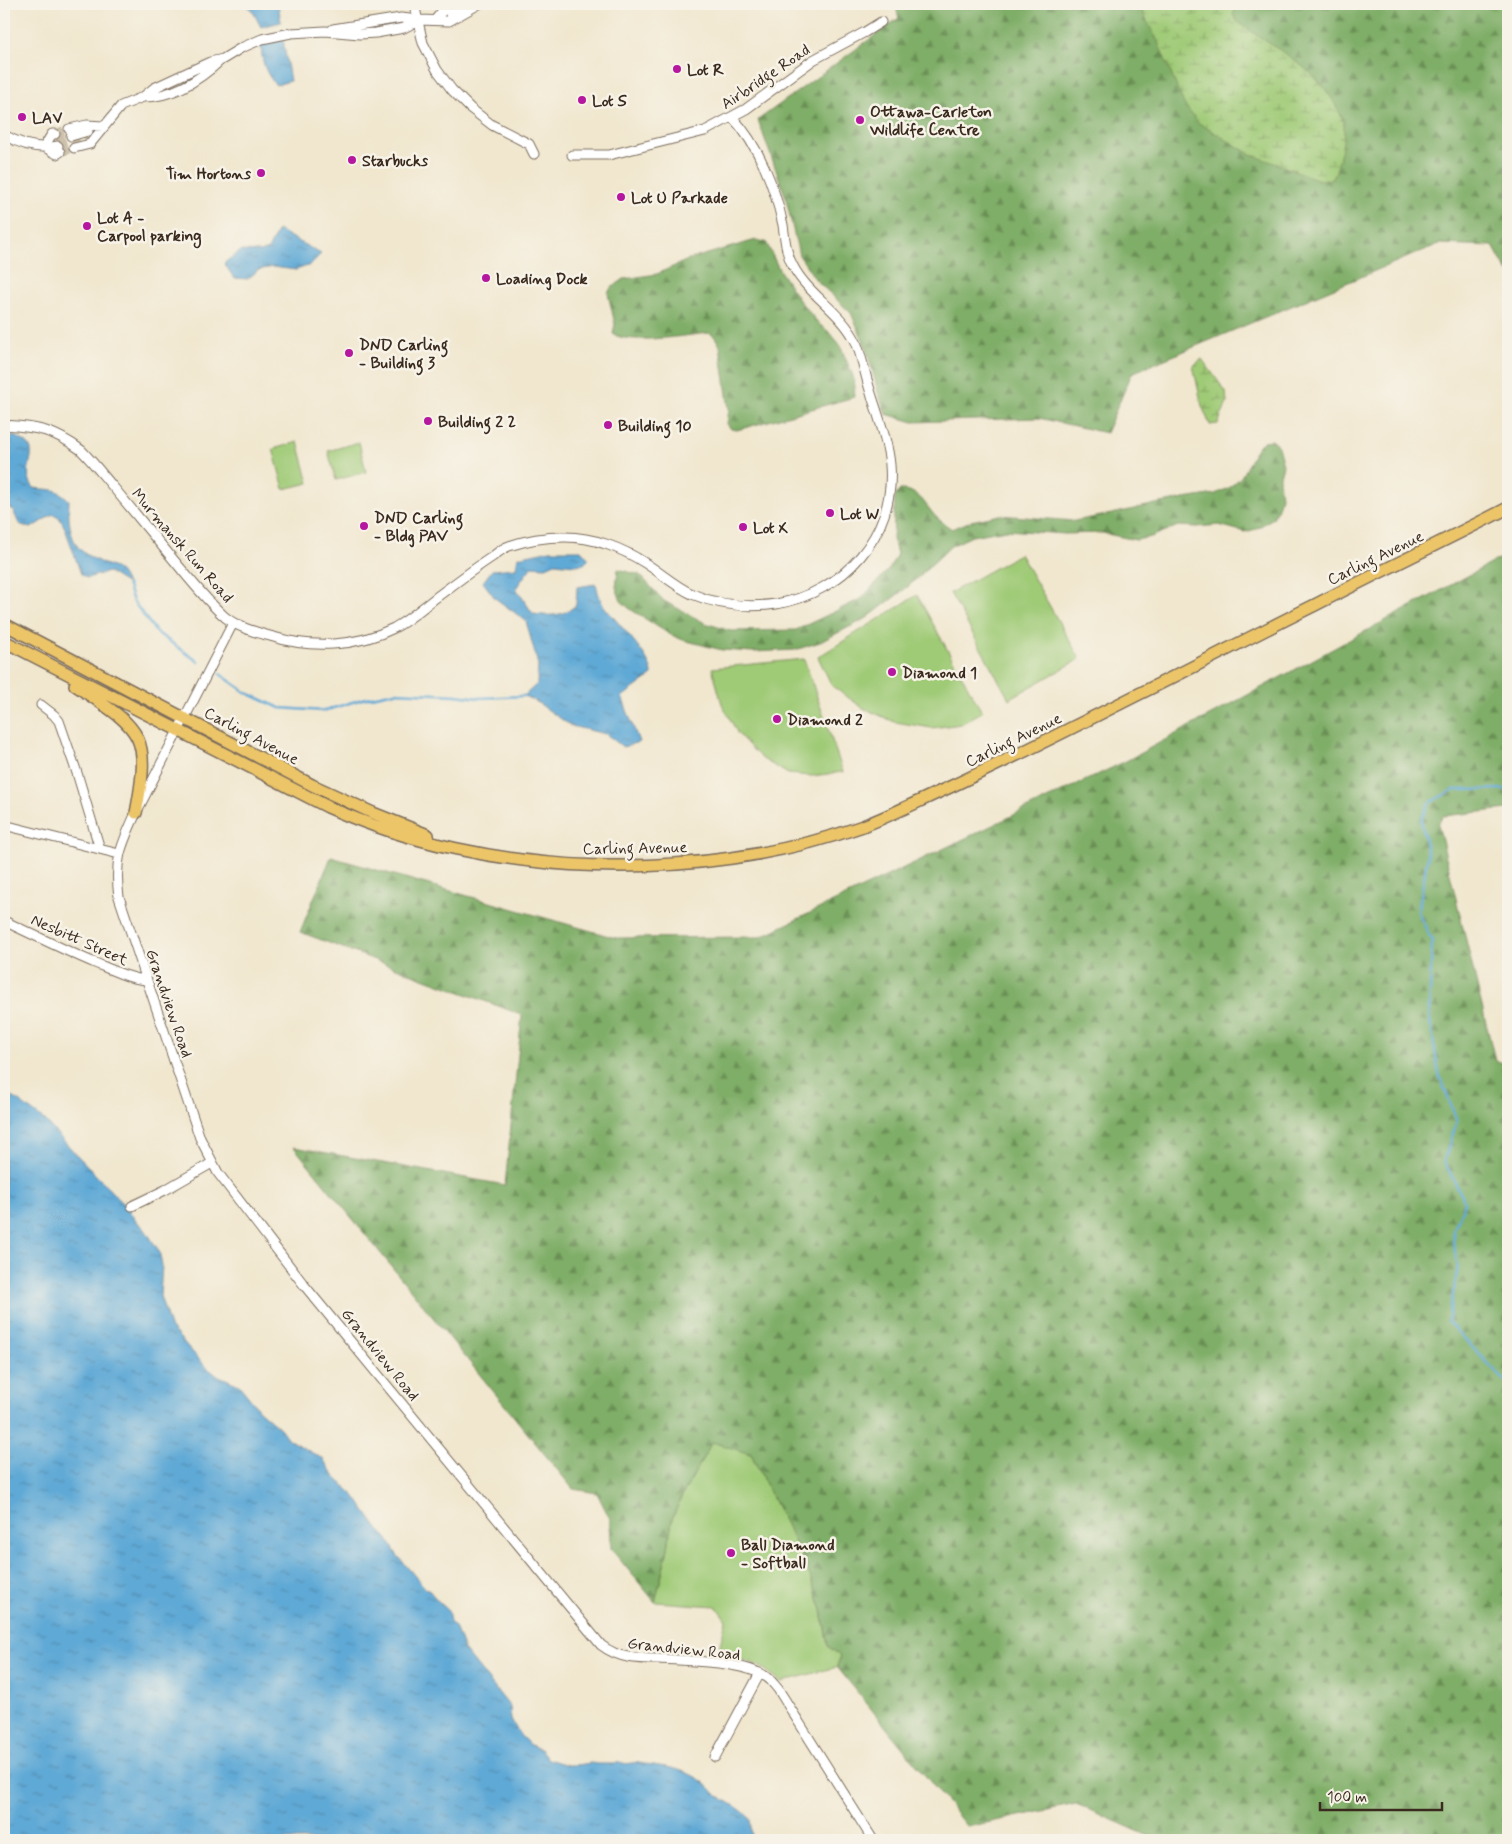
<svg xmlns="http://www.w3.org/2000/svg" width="1512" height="1844" viewBox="0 0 1512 1844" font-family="Mynerve,sans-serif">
  <defs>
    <pattern id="forest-firs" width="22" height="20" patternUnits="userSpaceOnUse" patternTransform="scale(1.25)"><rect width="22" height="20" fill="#7fae67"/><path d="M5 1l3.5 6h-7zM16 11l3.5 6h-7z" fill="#698e54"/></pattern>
    <pattern id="wetland-marsh" width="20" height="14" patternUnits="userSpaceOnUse" patternTransform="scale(1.25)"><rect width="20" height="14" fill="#9fca76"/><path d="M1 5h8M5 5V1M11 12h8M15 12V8" fill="none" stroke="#83a460"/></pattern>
    <pattern id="water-ripples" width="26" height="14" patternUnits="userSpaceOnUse" patternTransform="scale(1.25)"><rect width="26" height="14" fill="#5fa9d6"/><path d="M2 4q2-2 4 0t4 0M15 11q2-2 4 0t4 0" fill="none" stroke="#508aad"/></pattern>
  </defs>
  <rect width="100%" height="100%" fill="#f7f3e8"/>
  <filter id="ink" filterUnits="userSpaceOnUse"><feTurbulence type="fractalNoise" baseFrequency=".02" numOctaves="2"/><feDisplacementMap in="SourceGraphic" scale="10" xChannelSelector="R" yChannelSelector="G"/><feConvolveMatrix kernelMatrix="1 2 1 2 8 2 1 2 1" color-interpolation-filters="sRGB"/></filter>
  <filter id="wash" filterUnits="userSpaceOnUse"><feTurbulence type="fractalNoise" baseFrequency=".0096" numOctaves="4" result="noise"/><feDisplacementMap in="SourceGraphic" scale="20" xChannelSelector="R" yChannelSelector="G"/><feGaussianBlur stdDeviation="1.12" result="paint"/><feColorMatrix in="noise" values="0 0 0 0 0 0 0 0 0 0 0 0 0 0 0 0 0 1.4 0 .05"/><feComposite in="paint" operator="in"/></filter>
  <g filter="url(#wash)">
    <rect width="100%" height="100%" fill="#f1e7cf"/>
    <path fill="#9fca76" stroke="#6d7a4a" d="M298 442 309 483 284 489 273 449Z
      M359 442 366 472 336 480 328 451Z
      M1020 554 1080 659 1009 699 950 593Z
      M917 595 982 712 961 724 932 728 895 722 863 708 832 686 818 657Z
      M804 659 843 772 812 776 788 774 761 758 738 734 722 704 712 668Z
      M712 1441 751 1453 806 1565 822 1610 828 1646 840 1656 837 1667 781 1682C757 1662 747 1659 717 1657L726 1620 716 1606 655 1602 668 1549 672 1519 682 1496Z"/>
    <path fill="url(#forest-firs)" stroke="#5d6c42" d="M895 4H1508V273L1493 246 1439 244 1132 373 1106 433 1039 418 913 422 886 414 878 392 866 347 851 313 816 280 799 255 785 195 758 120 899 18Z
      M756 240 766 242 780 271 799 300 820 325 828 331 839 343 853 376 855 386 854 397 737 430 731 429 727 424 729 409 720 346 715 337 710 333C688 335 630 345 613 334L615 324 608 294 610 289 624 279 657 274 690 259Z
      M1270 440 1277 443 1283 465 1279 480 1281 497 1278 508 1273 518 1256 529 1245 532 1219 525 1197 527 1178 526 1151 537 1136 540 1102 533 1065 534 1006 530 972 536 951 546 910 585 867 618 820 642 795 650 753 652 722 650 683 640 669 634 630 609 621 601 616 587 618 569 640 575 664 601 705 623 731 631 796 630 861 599 890 568 897 554 893 539 895 496 900 490C919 490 924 503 935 516 940 521 946 525 952 529L971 521 1000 515 1074 521 1112 514 1160 503 1215 494 1229 488 1241 477 1258 446 1264 441Z
      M1508 554V809L1443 816 1438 824 1495 1060 1508 1065V1840H1158L1076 1804 967 1827 837 1667 840 1656 828 1646 822 1610 806 1565 751 1454 712 1442 682 1496 672 1519 668 1549 655 1602 611 1549 610 1519 597 1493 573 1489 294 1147 505 1185 522 1015 300 932 331 857 616 938 760 937 1126 761Z"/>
    <path fill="url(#wetland-marsh)" stroke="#6d7a4a" d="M1138 4H1240L1236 7 1233 15 1238 22C1274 49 1318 67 1338 110 1341 115 1344 121 1344 128 1344 143 1339 162 1334 177L1327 180H1320L1250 154 1197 122 1184 104 1157 40Z
      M1202 359 1226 392 1227 403 1218 424 1210 425 1202 406 1193 366Z"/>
    <path fill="url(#water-ripples)" stroke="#4d6a7a" d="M246 4H278L281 22 261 27 253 12Z
      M283 39 290 81 276 85C265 73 262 62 261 46Z
      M278 230 321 254 310 265 296 270 273 267 258 270 248 279 234 278 224 263 241 251 260 252 268 250Z
      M4 433C55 447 15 463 34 488 52 491 54 486 69 500 68 516 69 541 82 551 87 556 96 560 102 563 118 570 119 567 127 584L108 572 87 578 81 574 65 528 59 517 53 514 31 528 19 524 13 510 4 505Z
      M550 550H581L589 559 584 564 575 565 555 563 546 567 532 566 516 588 533 614C549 616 563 617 576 605L577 587 596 584C598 591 599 600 604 606 615 621 653 657 652 675L622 697 639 742 623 747 606 734 571 726 537 702 524 696 537 684 538 665 526 621 495 598 483 582 492 570 516 568 518 557Z
      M4 1090 44 1120 127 1208 135 1220 144 1228 159 1251 162 1265 160 1296 170 1327 205 1366 215 1374 239 1385 259 1410 280 1428 288 1439 323 1459 334 1476 353 1494 378 1529 387 1538 397 1555 426 1589 427 1588 439 1602 448 1610 450 1622 455 1627 464 1650 510 1707 511 1720 520 1735 529 1744 541 1750 548 1759 567 1765H576L591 1763 597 1764H614L620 1762C629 1766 632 1761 639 1763 647 1765 651 1764 659 1766 678 1768 702 1776 714 1793 722 1799 747 1811 750 1820 752 1828 750 1833 754 1840H4Z"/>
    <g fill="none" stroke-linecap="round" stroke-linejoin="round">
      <path stroke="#5fa9d6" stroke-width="2.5" d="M127 584 133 601 156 632 199 662
        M220 674 247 693 280 708 324 711 362 699 395 692 456 695 479 698 524 696
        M1508 789 1453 790 1429 803 1421 820 1428 855 1418 913 1432 940 1429 1014 1439 1074 1457 1121 1444 1161 1465 1202 1454 1230 1453 1242 1458 1267 1448 1322 1508 1384"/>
    </g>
  </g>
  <g filter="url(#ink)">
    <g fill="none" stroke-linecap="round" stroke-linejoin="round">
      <path stroke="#cdc1ac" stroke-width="9" stroke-dasharray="9 4.5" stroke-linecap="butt" d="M55 134 69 129
        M56 140 71 136
        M58 146 89 137 99 130
        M60 152 74 148"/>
      <defs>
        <path id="minor" d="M414 4 423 43 437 70 452 90 470 108 492 125 529 144 534 154
          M450 14 467 4
          M436 19 444 9 453 4
          M333 29 401 18 419 20 449 21 479 4
          M143 97C173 97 201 79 222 59
          M69 129 87 125 103 126
          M4 135C20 144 39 150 58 146
          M71 136 88 131
          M44 147 52 134H55
          M46 148 57 154 60 152
          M74 148 90 144 121 106 143 97 154 88 171 80 210 62 223 59 241 48 262 39 291 33 325 31 360 34 376 33 404 28 419 20
          M572 155H609L705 131 746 109 813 60 865 32 881 22
          M4 425C38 427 54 430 81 450 93 462 103 475 114 488 135 513 156 539 177 564 192 582 207 601 225 617 237 627 255 632 270 636 311 649 356 647 394 628 409 620 421 609 434 599 453 585 472 570 492 557 497 553 503 548 509 546 526 540 548 537 565 537 593 537 622 548 645 563 661 573 675 586 692 594 718 605 748 608 776 604 843 593 896 535 890 465 888 441 877 413 870 390 865 374 862 357 856 342 842 312 807 294 793 266 786 254 785 239 783 225 775 188 759 145 732 117
          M233 623 136 813C121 846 114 860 119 897L200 1138 218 1173 304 1285 601 1645C619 1659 638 1659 659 1659 688 1661 745 1661 768 1678 772 1681 775 1686 778 1689L873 1840
          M41 705 54 715 59 721 77 773 100 849
          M4 825 119 854
          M4 921C34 935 64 950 95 963 112 970 128 978 146 980
          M132 1206 165 1190 212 1163
          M715 1757 760 1673"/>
        <path id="major" d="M4 624 312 785 373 813 428 835
          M4 641 328 807C488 879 697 885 863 826 892 815 921 800 950 787 1012 758 1072 728 1133 697 1194 667 1254 635 1315 605 1379 572 1444 541 1508 508
          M75 685C140 729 152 732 136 813"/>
      </defs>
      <use href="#minor" stroke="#7b6c5c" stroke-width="11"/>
      <use href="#major" stroke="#7b6c5c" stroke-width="14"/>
      <use href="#minor" stroke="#fff" stroke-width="9"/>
      <use href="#major" stroke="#ecc569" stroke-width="11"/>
    </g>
  </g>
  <g fill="#b5179e" stroke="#f7f3e8" stroke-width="2">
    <circle cx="677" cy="69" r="5"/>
    <circle cx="582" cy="100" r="5"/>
    <circle cx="22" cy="117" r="5"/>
    <circle cx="860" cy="120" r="5"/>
    <circle cx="352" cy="160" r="5"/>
    <circle cx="261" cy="173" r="5"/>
    <circle cx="621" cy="197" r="5"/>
    <circle cx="87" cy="226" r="5"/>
    <circle cx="486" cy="278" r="5"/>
    <circle cx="349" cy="353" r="5"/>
    <circle cx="428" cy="421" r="5"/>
    <circle cx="608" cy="425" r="5"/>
    <circle cx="830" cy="513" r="5"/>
    <circle cx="364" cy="526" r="5"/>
    <circle cx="743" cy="527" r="5"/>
    <circle cx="892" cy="672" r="5"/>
    <circle cx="777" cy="719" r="5"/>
    <circle cx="731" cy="1553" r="5"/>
  </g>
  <g text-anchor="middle" stroke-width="5" stroke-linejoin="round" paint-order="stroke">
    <g font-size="16" font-weight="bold" fill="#3b2a1e" stroke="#f7f3e8" text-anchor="start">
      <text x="687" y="75">Lot R</text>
      <text x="592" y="106">Lot S</text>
      <text x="870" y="117">Ottawa-Carleton<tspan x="870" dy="18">Wildlife Centre</tspan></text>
      <text x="32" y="123">LAV</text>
      <text x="362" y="166">Starbucks</text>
      <text x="251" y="179" text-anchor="end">Tim Hortons</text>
      <text x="631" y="203">Lot U Parkade</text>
      <text x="97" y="223">Lot A -<tspan x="97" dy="18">Carpool parking</tspan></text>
      <text x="496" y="284">Loading Dock</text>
      <text x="359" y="350">DND Carling<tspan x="359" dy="18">- Building 3</tspan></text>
      <text x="438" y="427">Building 2 2</text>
      <text x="618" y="431">Building 10</text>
      <text x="840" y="519">Lot W</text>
      <text x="374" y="523">DND Carling<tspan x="374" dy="18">- Bldg PAV</tspan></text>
      <text x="753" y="533">Lot X</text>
      <text x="902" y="678">Diamond 1</text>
      <text x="787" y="725">Diamond 2</text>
      <text x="741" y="1550">Ball Diamond<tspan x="741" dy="18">- Softball</tspan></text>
    </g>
    <g font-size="16" fill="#3b2a1e" stroke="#f7f3e8">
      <text transform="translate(765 76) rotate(-34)" y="6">Airbridge Road</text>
      <text transform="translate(183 545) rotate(49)" y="6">Murmansk Run Road</text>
      <text transform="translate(1375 557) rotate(-26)" y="6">Carling Avenue</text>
      <text transform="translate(252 735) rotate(28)" y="6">Carling Avenue</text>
      <text transform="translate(1013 739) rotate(-26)" y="6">Carling Avenue</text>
      <text transform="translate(635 847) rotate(-1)" y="6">Carling Avenue</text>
      <text transform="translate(80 939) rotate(24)" y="6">Nesbitt Street</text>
      <text transform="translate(170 1003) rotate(71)" y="6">Grandview Road</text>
      <text transform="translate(381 1354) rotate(51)" y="6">Grandview Road</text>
      <text transform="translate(684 1648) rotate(6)" y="6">Grandview Road</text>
    </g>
  </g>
  <rect width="1512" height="1844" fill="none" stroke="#f7f3e8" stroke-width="20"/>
  <path d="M1320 1802v8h122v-8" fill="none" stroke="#3b2a1e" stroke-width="2.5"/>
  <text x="1327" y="1802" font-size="15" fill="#3b2a1e" stroke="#f7f3e8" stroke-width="4" paint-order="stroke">100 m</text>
</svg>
